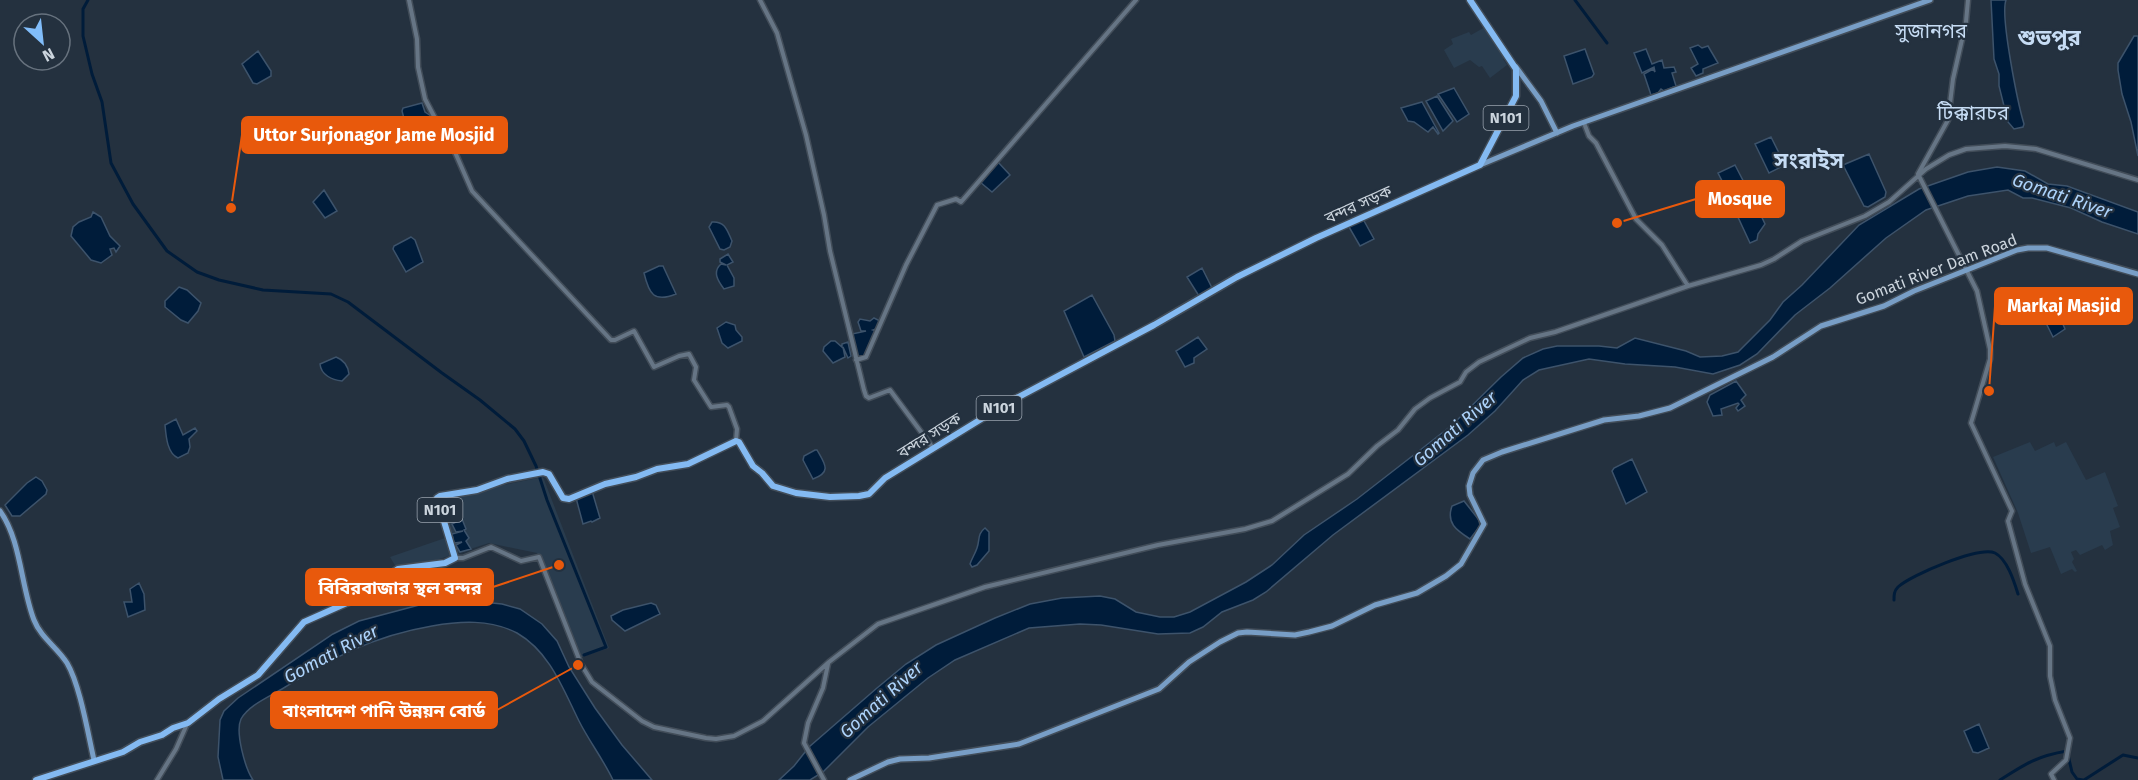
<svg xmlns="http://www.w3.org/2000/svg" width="2138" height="780" viewBox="0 0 2138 780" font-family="'Fira Sans','Noto Sans Bengali',sans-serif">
  <rect width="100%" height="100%" fill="#24313f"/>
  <path fill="#293c4e" d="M1487 26 1507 56 1503 59 1507 65 1490 78 1482 66 1479 67 1470 60 1454 68 1444 50 1453 44 1451 39 1469 32 1471 35Z
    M2030 442 2035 451 2054 442 2056 447 2066 442 2086 480 2105 472 2118 506 2113 508 2120 527 2110 531 2113 545 2105 550 2102 545 2080 555 2076 550 2071 552 2074 559 2072 562 2077 571 2075 572 2072 569 2061 574 2050 547 2031 553 2018 513 1993 457Z
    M543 477 609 648 579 658 537 553 489 543 399 572 390 557 448 537 439 498Z"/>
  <path fill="#001c3a" stroke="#3d536b" stroke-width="1.5" d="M1991 0H2006C2000 16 2018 104 2024 124L2023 127 2014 129 2008 122 1999 86V74L1994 59Z
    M2134 36H2138V156L2131 122 2122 94 2118 70V63Z
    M1698 45 1702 48 1708 46 1718 63 1703 69V73L1696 76 1691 68 1698 64 1690 48Z
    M1585 49 1594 74 1592 77 1573 84 1564 56Z
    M1646 49 1652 64 1662 60 1664 68 1674 67 1676 72 1672 73 1676 86 1664 91 1661 89 1658 93 1651 95 1644 74 1653 69 1655 72 1654 67 1642 73 1634 53Z
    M258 51 271 71V76L257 84 253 83 242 64Z
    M1454 88 1469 114 1457 122 1438 94Z
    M1437 96 1453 121 1443 131 1426 101Z
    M1422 102 1439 133 1438 134 1433 127 1428 132 1414 122 1408 121 1401 108Z
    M422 103 425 112 431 116 435 133 416 141H410L402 111 403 108Z
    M1771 137 1785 165 1769 173 1755 144Z
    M1869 154 1886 192 1885 197 1868 207 1864 206 1843 165Z
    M997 161 1010 175 992 192 980 182Z
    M1735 165 1750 194 1733 202 1718 173Z
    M1997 167 2025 171 2048 184 2067 186 2138 212V234L2102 222 2071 208 2032 198H2023L2008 190 1968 196 1926 210 1886 238 1830 288 1795 315 1757 354 1740 365 1713 374 1675 367 1625 364 1589 359 1539 370 1523 380 1495 411 1468 435 1333 535 1266 592 1253 600 1222 612 1203 627 1190 633 1158 634 1101 625 1080 624 1029 628 955 660 928 678 868 727 823 772 810 780H779L794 766 809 747 877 688 906 664 936 645 995 618 1030 604 1062 598 1100 596 1115 599 1136 612 1160 617H1174L1190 612 1246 582 1272 565 1304 535 1357 499 1451 426 1501 377 1523 358 1543 349 1557 346H1599L1617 348 1635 338 1686 351 1700 357 1722 356 1738 352 1770 320 1783 302 1802 285 1859 225 1919 189 1968 172Z
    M324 190 337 211 325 218 313 202Z
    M1756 205 1765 224 1758 234 1757 240 1750 243 1737 215Z
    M93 212 101 217 110 236 120 246 116 252 114 248 110 249 112 255 101 263 91 260 71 236 73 227 79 222 91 217Z
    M1363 219 1374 239 1360 246 1349 227Z
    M712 222C725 221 727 230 732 241L730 247 724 250 720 249 709 227Z
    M411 237 415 240 423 262 406 272 393 249 394 246Z
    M728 254 733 262 727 265 734 278V286L724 289C718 281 712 272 721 264L726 265 720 262V259Z
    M659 266H663L676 294C654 303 649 294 644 273Z
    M1202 268 1212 288 1199 296 1187 277Z
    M179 287 187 290 201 303 198 311 188 323 181 320 165 307V301Z
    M1092 295 1114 335 1115 341 1084 357 1064 311Z
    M2056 308 2065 329 2053 337 2042 315Z
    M874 318 880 321 876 329 873 330 876 331 865 357 857 358 852 334 866 331H861L858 322 860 319 870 321Z
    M726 322 735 325 736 330 742 337V341L728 348 722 343 717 328Z
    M1198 337 1207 349 1194 358V363L1185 367 1176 351Z
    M831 341H835L842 347V344L848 342 851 356 848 358 843 347 845 357 833 363 823 351 824 347Z
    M336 357C344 360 348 366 349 374L342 381C332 380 321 375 320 364Z
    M1736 381 1746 395 1741 400 1745 406 1738 411 1736 408 1739 404 1738 403 1721 409 1722 415 1713 416 1707 402 1710 395Z
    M176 419 183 435 195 428 197 431 189 439 190 447 188 453 178 458C167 453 166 436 165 425Z
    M815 450H817C825 464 832 472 813 479L803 460 804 456Z
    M1632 459 1647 492 1626 504 1612 471 1614 468Z
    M36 477 42 481 47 490 46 494 20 516H12L5 505 27 483Z
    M592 491 600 518 592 522 591 521 583 524 576 498Z
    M1464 501 1479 520 1480 526 1470 539C1456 530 1446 523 1452 506Z
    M462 519 466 529 464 530 469 538 466 541 471 549 460 552 456 545 462 542 454 543 452 534 463 531 456 532 452 524Z
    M985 528 989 532V551L977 565 972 567 970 564C972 558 975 554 977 548 980 540 977 534 985 528Z
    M139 583 144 594 145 610 128 617 124 602H132L130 589Z
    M453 599 502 604 520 609 542 624 557 641 569 667 595 708 622 745 652 780H613C603 759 589 741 579 721 563 689 550 652 517 633 490 619 460 621 432 626 373 636 332 658 282 689 269 697 249 705 241 719 235 732 245 768 253 780H223L218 757 220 720 224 711 238 698 333 634 359 621 438 600Z
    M651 603 656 605 660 614 625 631 612 620 611 616 623 610Z
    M1979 724 1989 748 1978 753 1973 752 1964 731Z"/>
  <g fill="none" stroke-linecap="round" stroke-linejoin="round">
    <path stroke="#001c3a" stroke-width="3" d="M88 0 83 9V36L92 74 102 102 111 163 133 204 167 251 197 272 219 280 263 290 331 294 348 302 442 373 480 400 515 429 524 441 536 466 547 500 606 647 584 655
      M1575 0 1607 43
      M1894 600C1894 595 1894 591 1898 587 1911 575 1979 546 1995 553 2007 559 2014 581 2018 594
      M2000 780C2025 764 2037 756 2067 751L2072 772 2077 779 2083 780
      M2084 780 2123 755 2138 758"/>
    <defs>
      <path id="minor" d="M409 0 417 39 418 67 425 99 437 122 451 143 472 191 611 340H615L634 331 654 367 679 356 689 354 696 367 694 380 711 407 727 405 729 407 737 429 736 441
        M760 0 777 33 806 135 824 215 830 251 864 390 866 396 869 398 890 390 933 448
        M1968 0 1966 22 1953 79 1948 120 1918 174 1977 291 1990 349V359L1971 423 2012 511 2008 521 2025 584 2050 646V676L2055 700 2070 738 2066 760 2051 774 2054 780
        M1584 123 1589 136 1596 143 1636 219 1662 245 1688 286 1761 265 1774 259 1802 241 1865 216 1889 202 1926 169 1949 155 1966 149 2005 146 2036 149 2138 180
        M856 360 866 357 906 265 937 205 956 199 961 202 1136 0
        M455 558H463L491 547 521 561 539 557 581 664 592 682 642 721 654 727 706 738 716 739 734 736 763 721 829 662 878 624 985 587 1158 545 1245 529 1272 521 1348 474 1377 446 1398 430 1415 409 1430 398 1460 382 1466 372 1479 362 1530 338 1555 332 1688 286
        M157 780 176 749 187 724
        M824 780 804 743 808 723 823 688 828 664"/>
      <path id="major" d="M1516 67 1541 101 1557 133
        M1480 165 1573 126 1930 0
        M0 511C21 540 21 587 34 620 41 638 57 647 67 663 80 685 88 734 94 760
        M850 780 888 762 900 759 929 758 1019 744 1159 689 1189 662 1220 642 1238 633 1247 632 1295 635 1309 632 1332 626 1375 605 1417 593 1446 576 1461 564 1484 524 1470 495 1469 486 1473 473 1483 460 1502 452 1604 420 1639 416 1670 408 1773 357 1821 326 1884 306 1914 291 2017 250 2028 248H2047L2138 274"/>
      <path id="highway" d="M36 780 123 752 140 742 162 735 173 728 188 723 219 699 258 675 304 622 358 598 398 569 445 563 455 558 437 498 440 496 477 490 507 479 543 472 549 474 563 498 569 499 605 484 636 477 657 469 688 464 736 441 739 442 753 466 762 473 773 486 796 493 830 497 859 496 869 494 885 478 1009 402 1154 325 1237 277 1316 238 1480 165 1516 96V69L1470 0"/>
    </defs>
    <use href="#minor" stroke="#424d59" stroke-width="7"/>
    <use href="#major" stroke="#424d59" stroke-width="8"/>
    <use href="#highway" stroke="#424d59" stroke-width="9"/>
    <use href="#minor" stroke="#667585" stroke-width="4"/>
    <use href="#major" stroke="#789ec6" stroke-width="5"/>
    <use href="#highway" stroke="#84baf2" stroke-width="6"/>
  </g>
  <g text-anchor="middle" stroke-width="4.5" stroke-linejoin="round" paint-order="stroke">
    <g fill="#24313f" stroke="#99a3ae" stroke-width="1.5">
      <rect x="1483.5" y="106" width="45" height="24" rx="4.5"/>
      <rect x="976.5" y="396" width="45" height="24" rx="4.5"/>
      <rect x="417.5" y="498" width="45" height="24" rx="4.5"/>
    </g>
    <g font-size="15" font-weight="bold" fill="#cbd4dd">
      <text x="1506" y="123">N101</text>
      <text x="999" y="413">N101</text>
      <text x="440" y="515">N101</text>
    </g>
    <g font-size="16" fill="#cbd4dd" stroke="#24313f">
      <text transform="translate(1358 204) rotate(-24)" y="6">বন্দর সড়ক</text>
      <text transform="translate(1936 269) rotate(-21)" y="6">Gomati River Dam Road</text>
      <text transform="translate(929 435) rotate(-32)" y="6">বন্দর সড়ক</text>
    </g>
    <g font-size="18" font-style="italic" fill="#add3fb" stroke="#24313f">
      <text transform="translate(2062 196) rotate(19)" y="6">Gomati River</text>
      <text transform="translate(1455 429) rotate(-41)" y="6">Gomati River</text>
      <text transform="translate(331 654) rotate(-28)" y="6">Gomati River</text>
      <text transform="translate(881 700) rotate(-42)" y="6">Gomati River</text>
    </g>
    <g font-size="20" fill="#c6dcf4" stroke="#24313f">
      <text x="1931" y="38">সুজানগর</text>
      <text x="1973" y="120">টিক্কারচর</text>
    </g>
    <g font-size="22" font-weight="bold" fill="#c6dcf4" stroke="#24313f">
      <text x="2049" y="45">শুভপুর</text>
      <text x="1809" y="168">সংরাইস</text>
    </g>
  </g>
  <path fill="none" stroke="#e8590c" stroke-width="2" d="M231 208L242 135M1617 223L1696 199M1989 391L1995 306M559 565L493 587M578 665L497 710"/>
  <g fill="#e8590c" stroke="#24313f" stroke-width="2">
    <circle cx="231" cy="208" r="6"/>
    <circle cx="1617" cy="223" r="6"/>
    <circle cx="1989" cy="391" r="6"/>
    <circle cx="559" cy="565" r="6"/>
    <circle cx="578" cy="665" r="6"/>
  </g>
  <g fill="#e8590c" stroke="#e8590c" stroke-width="2">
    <rect x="242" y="117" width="265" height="36" rx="6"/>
    <rect x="1696" y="181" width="88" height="36" rx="6"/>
    <rect x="1995" y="288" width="137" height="36" rx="6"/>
    <rect x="306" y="569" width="187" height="36" rx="6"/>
    <rect x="271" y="692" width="226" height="36" rx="6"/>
  </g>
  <g font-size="18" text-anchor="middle" font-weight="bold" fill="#fff">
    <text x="374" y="141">Uttor Surjonagor Jame Mosjid</text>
    <text x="1740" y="205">Mosque</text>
    <text x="2064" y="312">Markaj Masjid</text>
    <text x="400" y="594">বিবিরবাজার স্থল বন্দর</text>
    <text x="384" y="717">বাংলাদেশ পানি উন্নয়ন বোর্ড</text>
  </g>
  <g transform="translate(42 42) rotate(153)"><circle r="28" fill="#24313f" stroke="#67727e" stroke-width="1.5"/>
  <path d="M0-4.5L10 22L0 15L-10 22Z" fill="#81bdfa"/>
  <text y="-9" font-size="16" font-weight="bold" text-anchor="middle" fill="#cbd4dd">N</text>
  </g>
</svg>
